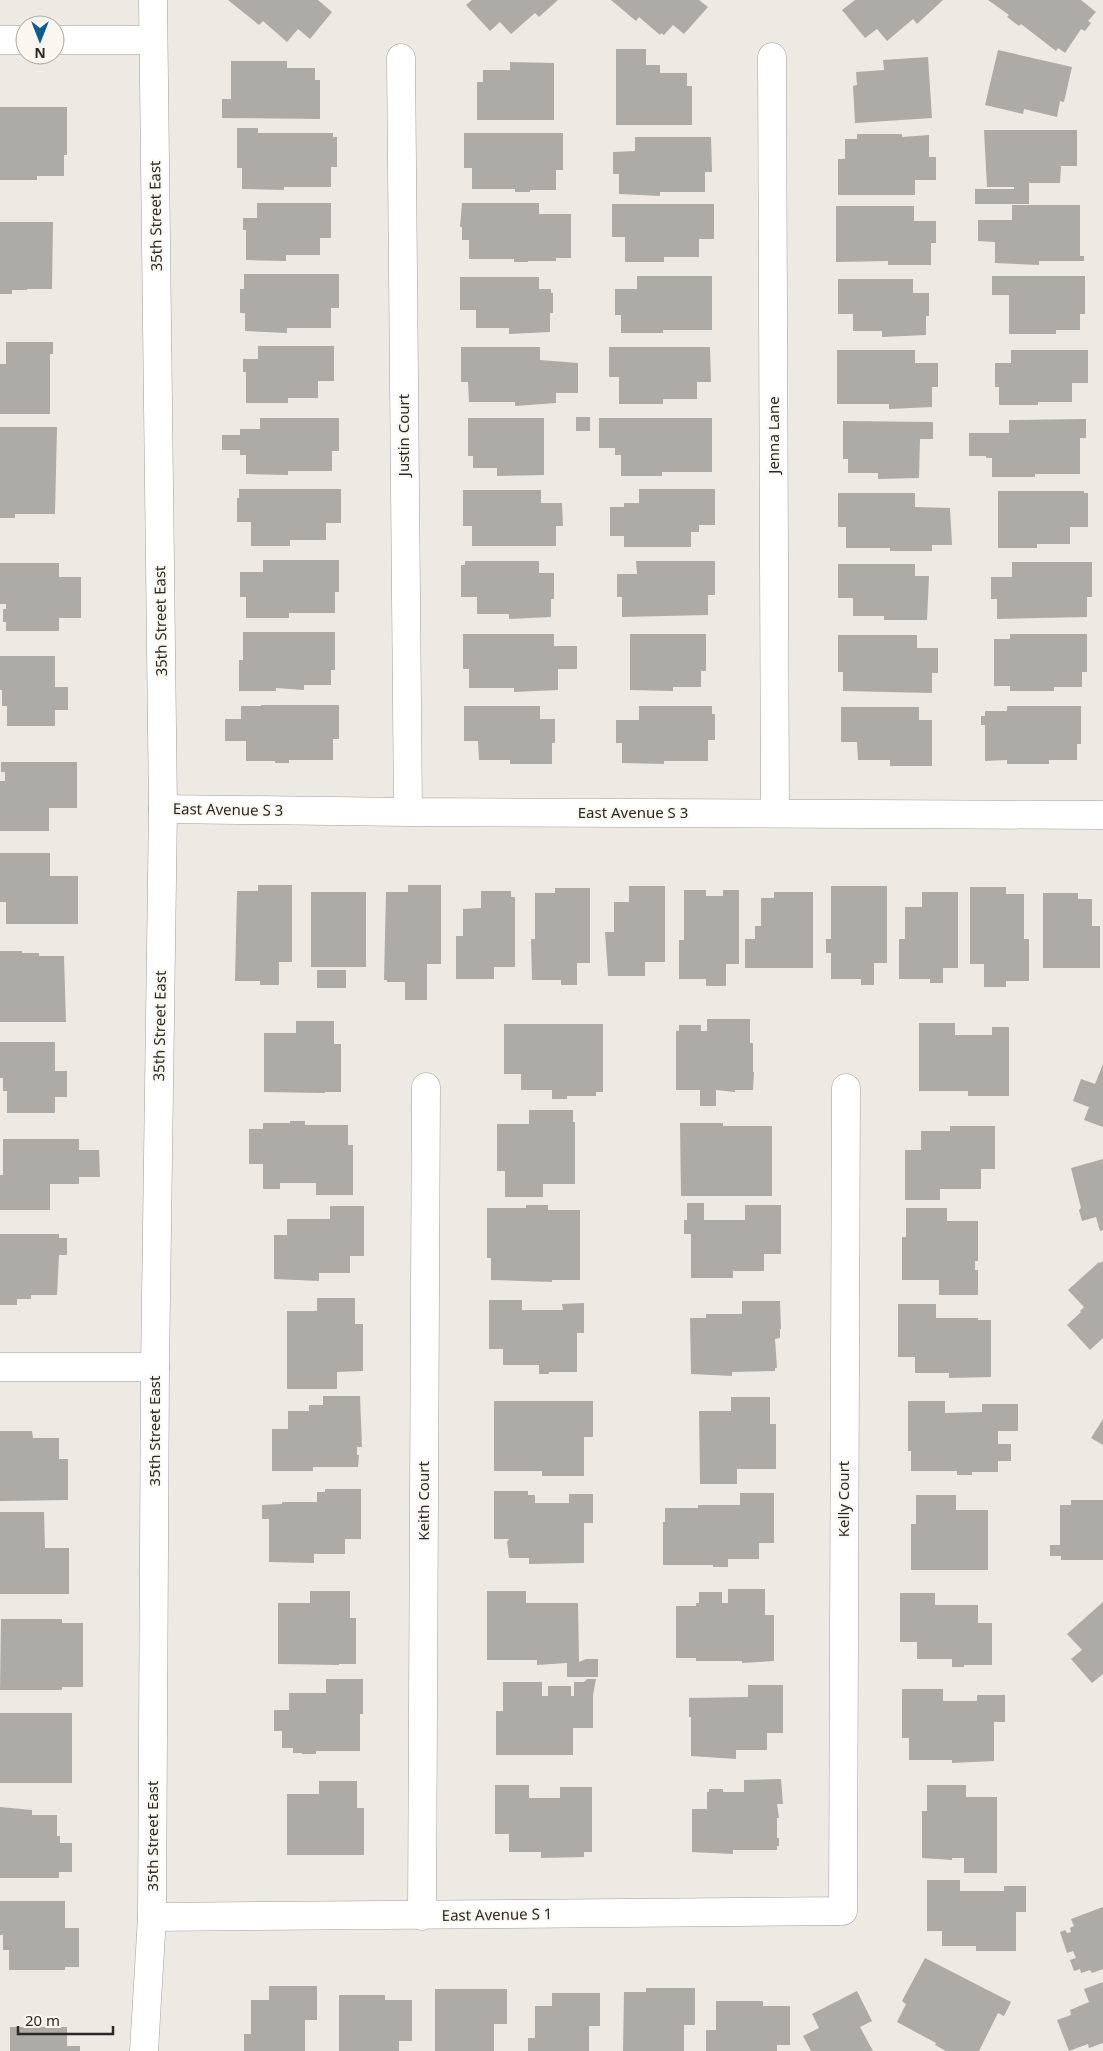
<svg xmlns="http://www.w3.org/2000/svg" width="1103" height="2051" viewBox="0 0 1103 2051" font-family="'Noto Sans',sans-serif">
  <rect width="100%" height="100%" fill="#eceae3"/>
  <path fill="#adaba5" d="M228 0H318L332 12 310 39 298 29 287 42 263 21 259 25Z
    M472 0H558L539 17 535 13 511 34 500 22 490 31 466 5Z
    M611 0H699L708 7 684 34 673 25 664 35 661 33 660 35 639 17 636 21Z
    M855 0H943L917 24 913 19 887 41 877 29 865 38 842 10Z
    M988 0H1081L1096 12 1088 21 1091 23 1085 31 1081 29 1065 53 1058 48 1056 51 1021 24 1019 26 1007 17 1009 15Z
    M616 49H646V65H660V73H687V86H692V125H616Z
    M998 50 1072 67 1064 102 1060 101 1057 117 1024 109 1023 114 985 105Z
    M928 57 932 118 855 123 853 86 857 85 856 72 884 70 883 60Z
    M231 61H287V68H315V80H320V119L222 118V99H231Z
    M510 62 554 63V120H477V82H483V70H510Z
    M0 107H67V155H64V176H37V180H0Z
    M237 128H258V133H333V137H337V167H331V187H284V190L242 189V168H237Z
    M984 130H1077V166H1060L1061 167 1060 183H1029V204H975V189H1014V187H987Z
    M464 133H563V170H556V190H530V192H515V189H472V168H464Z
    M857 134H902V137L929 135V157H936V180H915V195H838V159H845V139H857Z
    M635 137H711L712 172H705V192H660V196L619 194V174H613V152L635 151Z
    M257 203H331V238H320V255H286V261L246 260V230H243V218H257Z
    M462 203H539V214H571V258H556V261H528V262H514V259H469V240H462V227H460Z
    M612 204H714V239H699V257H664V262H625V237H612Z
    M1012 205H1080V256H1084V261H1039V265L995 263V242L978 241V220H1012Z
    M836 206H914V221H936V243H931V265H888V261L836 262Z
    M0 222H53L52 289H27V290H12V294H0Z
    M244 274H339V308H331V328H287V333L245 331V313H240V289H244Z
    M637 276H712V330H663V333H621V315H615V289H637Z
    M992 276H1085V314H1080V330H1056V334H1009V295H992Z
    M460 277H539V289H551V293H553V313H550V332L509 334V328H476V310H460Z
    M838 279H913V293H929V316H926V335L882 337V331H853V314H838Z
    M6 342H53V354H50V414H0V364H6Z
    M258 346H334V381H318V398H288V403H246V372H243V359H258Z
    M461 347H540V360L578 363V393H556V403L515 406V402H469L468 382H461Z
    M609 347H710L711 382H697V399H663V404H619V377H609Z
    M837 350H915V363H938V387H932V407L889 409V404H837Z
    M1011 350H1088V383H1072V402H1038V405H999V387H995V363H1011Z
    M576 417H590V431H576Z
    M260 418H339V451H332V471H288V475L246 474V455H240V450H222V435H240V429H260Z
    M468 418H544V475L497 476V468H473V456H468Z
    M599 418H712V472H662V476H621V455H615V448H599Z
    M1086 419V438H1080V474H1035V477H992V458H986V456H969V433H1009V420Z
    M843 421 933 422V439H920L919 478 878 479V473H848V459H843Z
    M0 427H57L55 514H15V518H0Z
    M239 489H341V523H326V540H290V546H251V522H237V498H239Z
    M639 489H715V525H699V532H691V547H624V536H610V507H624V503H639Z
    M463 490H541V503H562L563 526H556V546H472V526H463Z
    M998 491H1084V493H1088V527H1070V544H1037V548H998Z
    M838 493H915V507L950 508 952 545H932V551H890V548H846V527H838Z
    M263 560H339V592H335V613H289V618H246V597H240V572H263Z
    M465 561H539V573H554V599H551V617L509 619V614H477V597H461V565H465Z
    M636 561H715V595H708V615L622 617V597H617V574H637Z
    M1012 562H1092V597H1087V617L997 619V599H991V577H1012Z
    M0 563H59V577H81V618H59V631H6V622H3V609H6V604H0Z
    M838 564H915V576H929L927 620H884V616H853V598H838Z
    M243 632H335V670H331V685H304V690L276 688V691H239V660H243Z
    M463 634H554V646H577V669H558V690L514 692V688H469V669H463Z
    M630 634H706V671H701V687H673V691L630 690Z
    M1010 634H1087V672H1082V687H1054V691H1010V686H994V639H1010Z
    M838 635H917V648H938V673H932V693L843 691V672H838Z
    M0 656H55V687H68V710H55V726H7V706H2V690H0Z
    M261 705H339V739H333V760H289V763H275V761H246V741H225V719H241V706H261Z
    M464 706H540V719H555V743H552V764H510V760H479L478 741H464Z
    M639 706H712V714H715V740H708V761H664V764L622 763V743H616V720H639Z
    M1007 706H1081V744H1077V760H1049V764H1007V760L985 761V725H981V716H985V711H1007Z
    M841 707H919V720H932V766H890V760H858L857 742H841Z
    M1 762H77V808H49V831H0V781H5V772H1Z
    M0 853H50V876H78V924H6V902H0Z
    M258 885H292V962H279V985H260V981H235L237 891H258Z
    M408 885H441V964H427V1000H405V982H387V980H384L386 892H408Z
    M629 886H665V962H645V976H608L605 932H614V902H629Z
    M831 886H887V963H874V985H861V979H831V953H826V939H831Z
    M970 887H1006V894H1024V939H1029V981H1006V987H984V964H970Z
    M555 888H590V963H577V985H561V980H532L531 939H535V893H555Z
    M684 890H706V896H723V890H739V964H726V986H706V979H679V940H684Z
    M481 891H511V897H515V967H494V979H456V936H463V909L481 908Z
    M311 892H366V967H311Z
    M774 892H813V968H745V939H755V926H761V898H774Z
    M922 892H958V968H943V983H930V979H899V939H905V907H922Z
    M1043 893H1078V899H1092V926H1100V968H1043Z
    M0 951H22V953H39V956H64L66 1022H0Z
    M317 970H346V988H317Z
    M707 1019H750V1043H753V1072H754L753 1090H735V1092L716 1090V1106H700V1090H676V1031H679V1025H701V1031H707Z
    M296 1021H334V1044H341V1092H325V1093L264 1092V1033H296Z
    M919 1023H955V1035H992V1027H1009V1096H968V1091H919Z
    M504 1024H603V1092H596V1096H567V1099H552V1090H521V1074H504Z
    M0 1042H55V1071H67V1097H55V1113H7V1091H3V1078H0Z
    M1103 1064V1127L1084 1120 1089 1107 1073 1101 1081 1079 1095 1084Z
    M529 1110H573V1122H575V1184H543V1197H505V1171H497V1124H529Z
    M290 1121H305V1125H348V1145H353V1195H316V1183H280V1189H263V1164H249V1129H263V1123H290Z
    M680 1123H723V1126H772V1196H681Z
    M950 1126H995V1169H981V1189H940V1200H905V1150H921V1131H950Z
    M3 1139H79V1150H99L100 1177H79V1184H50V1210H0V1175H3Z
    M1103 1159V1230L1100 1231 1096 1217 1082 1221 1079 1210 1081 1208 1071 1168Z
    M687 1203H704V1220H745V1205H781V1254H764V1271H733V1278H691V1234H684V1220H687Z
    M526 1205H548V1210H580V1280H552V1282L491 1280V1258H487V1208H526Z
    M330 1206H364V1256H350V1273H319V1281L274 1279V1235H287V1219H330Z
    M906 1208H947V1221H978V1261H975V1270H978V1295H939V1280H902V1237H906Z
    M0 1234H59V1238H67V1255H59L57 1295H31V1299H17V1305H0Z
    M1103 1261V1338L1090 1350 1067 1325 1081 1312 1080 1311 1084 1307 1068 1290 1099 1262 1100 1263Z
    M317 1298H355V1324H363V1371L337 1372V1389H287V1311H317Z
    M489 1300H522V1310H563L562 1304 584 1303V1333H577V1372H549V1374H539V1365H503V1349H489Z
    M742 1301H780L781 1329H780V1338L775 1339 777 1368H775V1371L732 1372V1376L691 1374 690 1318H706V1314H742Z
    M898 1304H936V1318H978V1320H991V1377L949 1378V1373H915V1357H898Z
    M323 1396H360L362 1447H357V1455H359L358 1467H313V1471H272V1429H288V1411H309V1405H323Z
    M731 1397H770V1424H776V1469H737V1484H700L699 1411H731Z
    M494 1401H593V1437H584V1476H542V1471H494Z
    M908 1401H945V1413L982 1412V1404H1018V1431H998V1444H1011V1461H998V1472H972V1475H957V1471H911V1451H908Z
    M1103 1419V1445L1091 1438Z
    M0 1431H32L33 1438H59V1459H68V1500L0 1501Z
    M325 1489H361V1539H345V1554H314V1563L269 1562V1519H262V1505L282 1504V1502H317V1492H325Z
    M494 1491H528V1495H535V1503H569V1494H593V1523H584V1563L529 1564V1558H509L507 1542 509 1539H494Z
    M740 1493H774V1543H759V1559H728V1567H713V1565H663V1522H665V1508H698V1505H740Z
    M916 1495H956V1510H988V1570H911V1524H916Z
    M1071 1500H1103V1560H1061V1556H1050V1545H1060V1505H1071Z
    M0 1512H44L45 1548H69V1594H0Z
    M728 1589H765V1615H774V1661L742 1663V1661H696V1658H676V1606H696V1603H699V1592H722V1603H728Z
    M310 1591H350V1618H356V1664H339V1665L278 1664V1603H310Z
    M487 1591H526V1603H578L579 1662 586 1659H598V1677H567V1663L537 1665V1660H487Z
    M900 1593H935V1605H978V1623H992V1665H964V1667H952V1659H917V1642H900Z
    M1103 1602V1674L1092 1683 1071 1659 1082 1650 1067 1634Z
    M1 1619H62V1623H83V1687H62V1690H0Z
    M326 1679H363V1714H360V1751H316V1754H302V1753H293V1748H282V1731H274V1710H289V1693H326Z
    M587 1679H596L593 1695V1728H573V1755H496V1711H503V1682H542V1696H548V1686H571V1696H574V1682H584Z
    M748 1685H783V1733H767V1750H736V1759L691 1756V1717H689V1698L748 1697Z
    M902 1689H943V1701H977V1695H1005V1722H994V1761L952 1763V1760H909V1738H902Z
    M0 1713H72V1783H0Z
    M781 1779 783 1804H777L779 1818H777V1838H779V1846H777V1850H733V1854L692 1852V1809H707V1792H709V1789H723V1792H744V1780Z
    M319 1781H357V1808H364V1855H287V1794H319Z
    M495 1785H529V1798H560V1787H592V1852H584V1857L541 1858V1852H509V1834H495Z
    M927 1785H966V1797H997V1873H964V1858H952V1860L922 1858V1811H927Z
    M0 1807 32 1810V1815H57V1836H60V1843H72V1872H59V1878H0Z
    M927 1880H960V1891H1004V1886H1026V1912H1016V1951H976V1946H942V1931H927Z
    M0 1901H65V1928H79V1967H65V1970H9V1950H3V1935H0Z
    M1103 1907V1969L1092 1973 1090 1970 1081 1973 1080 1969 1074 1971 1070 1960 1076 1958 1073 1951 1067 1953 1060 1932 1065 1930 1067 1933 1071 1932 1070 1928 1074 1926 1071 1919Z
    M925 1958 1011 2002 1004 2016 998 2013 979 2051H946L935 2045 936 2043 897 2022 906 2004 902 2001Z
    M1103 1982V2043L1089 2048 1088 2044 1069 2051 1057 2020 1071 2015 1070 2010 1089 2002 1084 1989Z
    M269 1986H317V2020H305V2051H244V2034H251V2000H269Z
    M646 1988H695V2025H684V2051H623L624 1992H646Z
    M435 1989H507V2024H494V2051H435Z
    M857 1991 872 2021 860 2027 873 2051H811L803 2036 819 2028 812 2014Z
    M552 1993H600V2026H589V2051H528V2038H535V2006H552Z
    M339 1995H385V2000H412V2041H399V2051H339Z
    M716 2001H763V2006H790V2045H777V2051H706V2030H716Z
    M10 2027H67V2046H80V2051H10Z"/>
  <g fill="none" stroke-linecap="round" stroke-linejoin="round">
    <defs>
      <path id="street" d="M0 40H25
        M55 40H153
        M772 57 775 813
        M401 58 408 812
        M163 809 408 812 1103 815
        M0 1367H155
        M422 1916 426 1087
        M152 1917 843 1911 846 1088"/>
      <path id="secondary" d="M144 2051 152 1917 155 1367 163 809 153 0"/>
    </defs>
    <use href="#street" stroke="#a2a09a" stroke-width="29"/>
    <use href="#secondary" stroke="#a2a09a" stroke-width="29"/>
    <use href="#street" stroke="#fff" stroke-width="28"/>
    <use href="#secondary" stroke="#fff" stroke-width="28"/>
  </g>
  <g text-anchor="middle" stroke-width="4" stroke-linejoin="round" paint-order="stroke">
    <g font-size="15" fill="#292926" stroke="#f9f7f0">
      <text transform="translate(156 216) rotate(-91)" y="5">35th Street East</text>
      <text transform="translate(404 435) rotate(-90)" y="5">Justin Court</text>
      <text transform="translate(774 435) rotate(-90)" y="5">Jenna Lane</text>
      <text transform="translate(161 621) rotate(-91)" y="5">35th Street East</text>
      <text transform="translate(228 810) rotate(1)" y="5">East Avenue S 3</text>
      <text x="633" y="818">East Avenue S 3</text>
      <text transform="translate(160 1026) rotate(-89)" y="5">35th Street East</text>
      <text transform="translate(155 1431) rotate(-90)" y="5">35th Street East</text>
      <text transform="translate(844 1499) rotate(-90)" y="5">Kelly Court</text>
      <text transform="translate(424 1501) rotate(-90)" y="5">Keith Court</text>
      <text transform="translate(153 1836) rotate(-90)" y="5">35th Street East</text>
      <text transform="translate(497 1915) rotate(-1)" y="5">East Avenue S 1</text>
    </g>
  </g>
  <g transform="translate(40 40) rotate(180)"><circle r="24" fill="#f9f7f0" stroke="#a6a59f"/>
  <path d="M0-4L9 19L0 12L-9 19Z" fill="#0f5d90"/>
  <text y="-8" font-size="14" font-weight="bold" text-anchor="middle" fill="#292926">N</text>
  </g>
  <path d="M18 2026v8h95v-8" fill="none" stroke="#292926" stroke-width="2.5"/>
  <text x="25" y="2026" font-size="15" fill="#292926" stroke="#f9f7f0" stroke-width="4" paint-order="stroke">20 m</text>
</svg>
